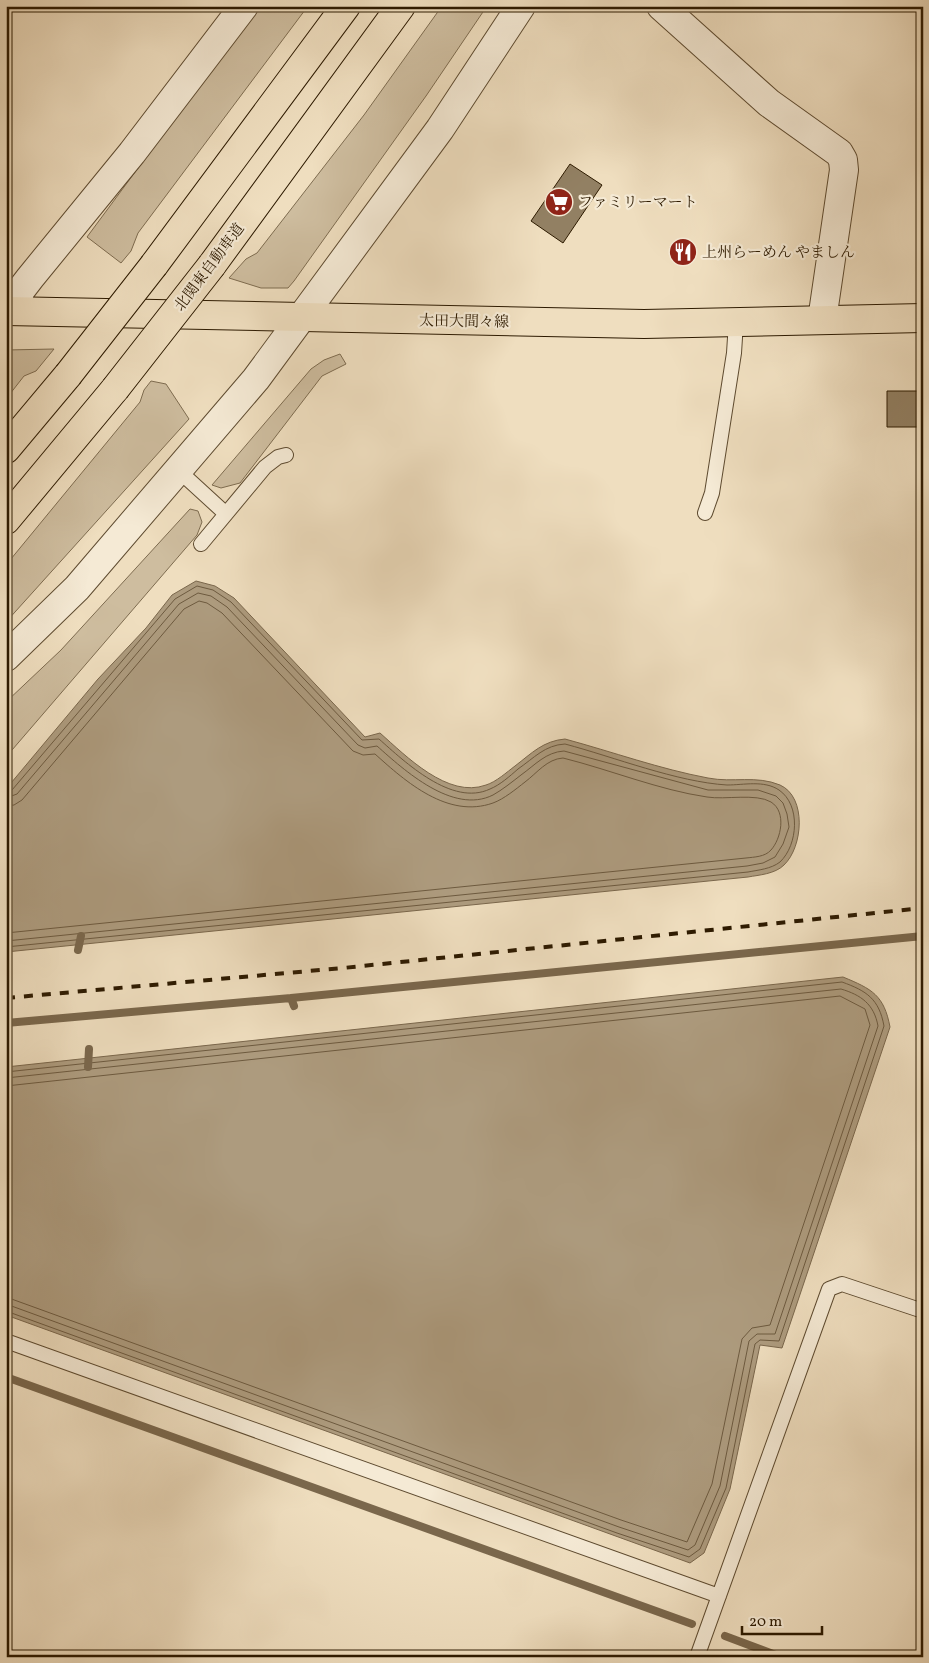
<svg xmlns="http://www.w3.org/2000/svg" width="929" height="1663" viewBox="0 0 929 1663" font-family="Vollkorn,'Noto Serif JP',serif">
  <rect width="100%" height="100%" fill="#efdebf"/>
  <filter id="stains"><feTurbulence type="fractalNoise" baseFrequency=".004" numOctaves="4"/><feColorMatrix values="0 0 0 0 .2 0 0 0 0 .09 0 0 0 0 .02 0 0 0 .5 -.17"/></filter>
  <radialGradient id="worn" r=".72"><stop offset=".6" stop-color="#630" stop-opacity="0"/><stop offset="1" stop-color="#630" stop-opacity=".3"/></radialGradient>
  <path fill="#cebd9f" stroke="#7e6c50" d="M258 6H308L138 233 131 251 121 263 87 237Z
    M442 6H487L426 96 294 281 288 288H261L229 278 246 259 257 253 364 115Z
    M54 349 36 371 24 376 6 399V350Z
    M340 354 346 364 322 376 240 483 221 488 212 485 311 369 324 360Z
    M151 381 166 384 189 419 6 622V565L140 402 144 390Z
    M190 509 198 511 202 522 197 535 6 757V702L61 650Z"/>
  <path fill="#ad9b7e" stroke="#7a674c" d="M196 581 215 586 234 598 365 737 380 733C406 756 448 799 486 785 496 782 507 772 515 766 532 753 543 741 565 739 613 752 660 769 708 778 733 783 756 775 780 785 807 797 803 847 784 865 775 874 759 875 748 877L6 952V789L98 679 146 628 172 595Z
    M843 977C872 989 884 995 890 1027L782 1348 760 1345 730 1489 704 1553 690 1563 6 1315V1067Z"/>
  <g fill="none" stroke-linecap="round" stroke-linejoin="round">
    <path stroke="#6d5a3f" stroke-width="1" d="M6 792 12 790 175 599 197 586 213 590 231 602 362 740 379 739C405 762 452 807 490 789 500 785 510 776 518 769 534 758 545 745 565 744 614 757 677 782 727 785 744 785 764 780 779 790 801 805 798 845 780 862 771 869 758 870 748 872L6 947
      M6 798 17 794 179 604 198 593 211 596 227 607 358 745 365 748 377 746C404 770 453 815 493 795 502 790 512 782 521 775 535 765 546 752 564 751L708 790H758L776 796 783 803 787 814 789 827 783 844 775 857 763 863 747 866 6 941
      M6 806 14 805 22 800 184 609 199 601 207 603 222 613 353 751 363 755 375 754C406 782 448 819 493 803 504 799 516 789 525 782 537 773 547 759 563 758 611 770 659 790 707 797 725 800 756 793 771 802 787 812 781 839 771 850 765 857 754 857 746 858L6 933
      M6 1072 842 982C867 991 879 999 884 1026L779 1341 760 1340 755 1344 726 1488 700 1549 689 1557 617 1533 6 1311
      M6 1078 841 989C861 995 874 1004 878 1026L775 1334H757L749 1341 720 1486 695 1545 688 1550 619 1527 6 1304
      M6 1086 840 996 865 1009 870 1025 770 1325 752 1328 742 1339 712 1484 687 1542 621 1520 6 1297"/>
    <path stroke="#7a674c" stroke-width="8" d="M78 950 81 936
      M294 1006 291 998 923 936
      M6 1023 291 998
      M88 1067 89 1049
      M6 1377 692 1624
      M725 1636 781 1657"/>
  </g>
  <path fill="#928063" stroke="#2d1a00" d="M570 164 602 185 563 243 531 221Z
    M887 391H923V427H887Z"/>
  <g fill="none" stroke-linecap="round" stroke-linejoin="round">
    <defs>
      <path id="service" d="M178 470 226 514
        M705 513 712 493 734 353 736 322
        M201 544 265 467 278 457 286 455
        M6 1341 719 1596
        M697 1657 829 1289 842 1284 923 1311"/>
      <path id="minor" d="M661 6 769 103 839 153 843 160 844 170 822 320
        M16 311 20 291 30 278 132 153 244 6"/>
      <path id="tertiary" d="M6 657 77 588 256 379 440 129 521 6"/>
      <path id="primary" d="M6 311 644 324 923 318"/>
      <path id="motorway" d="M154 265 346 6
        M212 265 401 6
        M6 449 68 375
        M6 520 115 389"/>
    </defs>
    <use href="#service" stroke="#5e4b30" stroke-width="16"/>
    <use href="#minor" stroke="#5e4b30" stroke-width="30"/>
    <use href="#tertiary" stroke="#5e4b30" stroke-width="30"/>
    <use href="#primary" stroke="#2d1a00" stroke-width="30"/>
    <use href="#motorway" stroke="#2d1a00" stroke-width="30"/>
    <use href="#service" stroke="#f5ead5" stroke-width="14"/>
    <use href="#minor" stroke="#f5ead5" stroke-width="28"/>
    <use href="#tertiary" stroke="#f5ead5" stroke-width="28"/>
    <use href="#primary" stroke="#efdebf" stroke-width="28"/>
    <use href="#motorway" stroke="#efdebf" stroke-width="28"/>
    <path stroke="#2d1a00" stroke-width="4" stroke-dasharray="9 9" stroke-linecap="butt" d="M6 998 343 968 923 908"/>
    <defs>
      <path id="motorway-bridge" d="M68 375 154 265
        M115 389 212 265"/>
    </defs>
    <use href="#motorway-bridge" stroke="#2d1a00" stroke-width="30" stroke-linecap="butt"/>
    <use href="#motorway-bridge" stroke="#efdebf" stroke-width="28"/>
  </g>
  <defs>
    <symbol id="supermarket-disc" viewBox="-11 -11 22 22"><circle r="9.5" fill="#8f2418" stroke="#f5ead5"/><path d="M-6-5.5h2.5l.6 2H6L4.5 2H-2.5L-4.4-4H-6ZM-1.5 3.2a1.3 1.3 0 1 0 .1 0ZM3 3.2a1.3 1.3 0 1 0 .1 0Z" fill="#fff"/></symbol>
    <symbol id="restaurant-disc" viewBox="-11 -11 22 22"><circle r="9.5" fill="#8f2418" stroke="#f5ead5"/><path d="M-5-6h1v4h1v-4h1v4h1v-4h1v5L-1.5 .5V6h-2V.5L-5-1ZM5-6V6H3V1.5H1.5Q1.5-4 5-6Z" fill="#fff"/></symbol>
  </defs>
  <g fill-rule="evenodd">
    <use href="#supermarket-disc" x="543" y="186" width="32" height="32"/>
    <use href="#restaurant-disc" x="667" y="236" width="32" height="32"/>
  </g>
  <g text-anchor="middle" stroke-width="4.5" stroke-linejoin="round" paint-order="stroke">
    <g font-size="15" fill="#2d1a00" stroke="#f5ead5" text-anchor="start">
      <text x="578" y="207">ファミリーマート</text>
      <text x="702" y="257">上州らーめん やましん</text>
    </g>
    <g font-size="15" fill="#2d1a00" stroke="#f5ead5">
      <text transform="translate(209 267) rotate(-53)" y="5">北関東自動車道</text>
      <text transform="translate(464 321) rotate(1)" y="5">太田大間々線</text>
    </g>
  </g>
  <rect width="929" height="1663" fill="none" stroke="#efdebf" stroke-width="25"/>
  <rect x="8" y="8" width="914" height="1648" fill="none" stroke="#2d1a00" stroke-width="2.5"/>
  <rect x="12" y="12" width="904" height="1638" fill="none" stroke="#2d1a00"/>
  <path d="M742 1626v8h80v-8" fill="none" stroke="#2d1a00" stroke-width="2.5"/>
  <text x="749" y="1626" font-size="15" fill="#2d1a00" stroke="#f5ead5" stroke-width="4" paint-order="stroke">20 m</text>
  <rect width="100%" height="100%" filter="url(#stains)"/>
  <rect width="100%" height="100%" fill="url(#worn)"/>
</svg>
